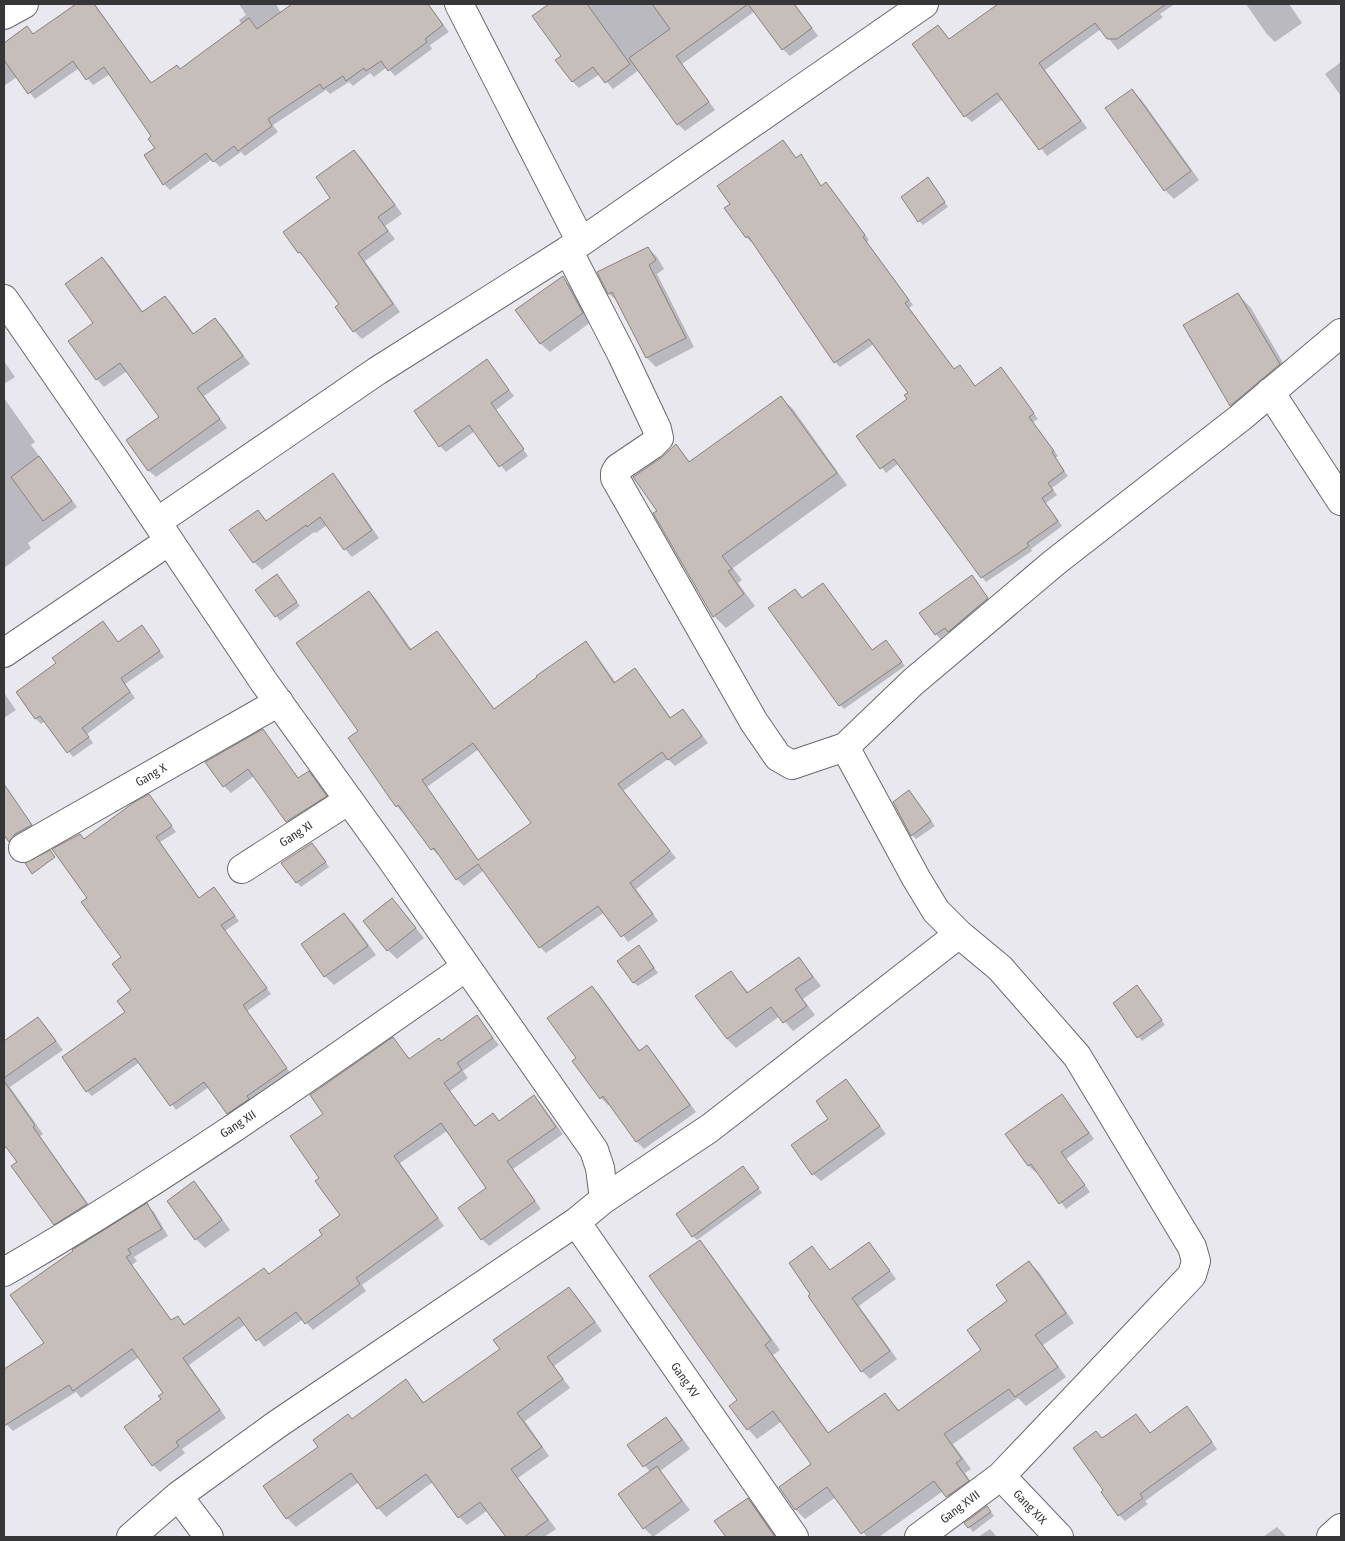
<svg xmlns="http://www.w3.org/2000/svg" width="1345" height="1541" viewBox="0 0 1345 1541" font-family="'Fira Sans Condensed',sans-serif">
  <rect width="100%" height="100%" fill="#e9e8ef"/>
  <path fill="#0003" fill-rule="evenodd" d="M78 4H94L97 7 152 84 180 70 242 25 239 20 246 15 239 4H276L281 13 294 4H428L449 32 430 45 432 49 395 76 387 67 374 77 370 73 353 86 349 82 330 94 326 90 273 125 278 132 245 156 241 152 220 167 212 159 170 190 164 184 152 137 110 74 93 85 79 68 35 99 17 77 4 86V44L27 28 34 35Z
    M551 4H795L818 36 790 56 783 49 755 11 682 64 715 110 685 131 678 124 639 70 613 89 600 74 579 88 573 82 563 56 534 16Z
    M1000 4H1031L1043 21 1067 4H1175L1160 14 1163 17 1118 50 1101 29 1045 70 1087 128 1047 156 1003 99 972 122 965 116 938 26 950 40Z
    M1246 4H1289L1302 23 1275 42 1266 33Z
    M1341 62V96L1325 74Z
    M1132 90 1141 99 1199 180 1174 199 1165 190Z
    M354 151 362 159 402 214 385 226 395 239 365 261 400 312 362 339 354 331 337 307 340 305 307 260 299 252 332 198Z
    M801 156 822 187 826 184 831 188 869 240 867 242 913 305 909 308 955 370 975 387 1005 373 1038 419 1033 422 1058 456 1055 458 1068 476 1052 488 1057 495 1046 503 1062 526 1031 549 1032 551 986 582 899 463 886 473 858 436 908 399 909 393 874 344 840 367 835 362 753 241 751 242 747 238 726 209Z
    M932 183 948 207 923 225 919 221Z
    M648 248 657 257 664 269 657 274 694 347 656 367 647 358 619 302 609 294 599 273Z
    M102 259 110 266 143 312 165 297 173 305 194 334 215 319 223 327 250 364 204 396 227 428 156 477 148 470 160 417 127 371 104 387 97 379 95 323Z
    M563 278 572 287 591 322 550 352 541 344Z
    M1238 294 1251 308 1292 378 1245 418 1231 405 1185 326Z
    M4 361 15 377 4 384Z
    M487 361 514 396 496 410 528 456 506 472 475 431 446 452 440 446Z
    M4 398 35 442 31 445 77 507 28 543 31 548 4 568Z
    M781 398 793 409 847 485 733 568 742 580 738 583 755 606 726 628 714 616 655 514 659 511 662 459 676 446 691 463Z
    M332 475 340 482 379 538 352 557 345 549 327 525 316 533 314 532 262 570 254 562 258 512 268 522Z
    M277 576 300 606 280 621 257 590Z
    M976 580 991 603 953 635 950 631 940 639 920 613Z
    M823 584 873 651 890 646 905 666 844 709 840 705 795 590 803 599Z
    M369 593 376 599 412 650 437 633 443 639 495 710 585 643 592 649 616 683 641 676 671 718 683 710 689 717 708 743 675 766 668 759 623 791 676 858 636 889 658 921 628 942 605 912 546 953 540 947 484 870 464 886 457 879 440 854 438 855 432 849 397 806 349 739 360 731ZM479 749 533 823 479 861 427 787Z
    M103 623 119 643 142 627 164 657 125 684 135 698 87 734 93 743 73 757 45 721 41 724 36 719 17 693 57 664Z
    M4 693 16 710 4 718Z
    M263 731 269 738 299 779 308 773 332 803 294 828 287 821 254 776 231 793 224 786Z
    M6 789 35 829 14 845 4 832V790Z
    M913 796 935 826 916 839 912 835Z
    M154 801 176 832 160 842 200 899 219 894 239 921 225 931 271 994 247 1011 291 1074 233 1118 209 1087 176 1110 140 1062 92 1096 87 1091 127 1012 133 990 123 957 89 898 84 840Z
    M316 848 329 867 301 887 282 863Z
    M401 909 424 938 397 959 388 950Z
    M344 914 353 923 376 955 334 985 325 976Z
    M643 951 658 973 638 986 633 982Z
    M798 959 807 968 821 986 803 999 815 1015 793 1031 780 1016 736 1048 727 1039 731 972 749 993Z
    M592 987 599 994 640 1051 647 1047 654 1054 696 1112 644 1149 637 1142 610 1104 608 1105 601 1098 578 1059Z
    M1141 991 1165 1025 1142 1041 1114 1003Z
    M477 1017 499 1045 463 1071 468 1078 450 1091 476 1127 493 1114 500 1122 534 1097 541 1104 563 1134 513 1169 541 1209 489 1246 482 1239 487 1188 447 1131 400 1163 444 1226 362 1285 366 1291 313 1330 303 1319 264 1347 246 1324 189 1365 226 1418 182 1449 185 1453 160 1472 153 1465 164 1393 139 1357 81 1398 76 1392 13 1431 6 1424 4 1421V1370L46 1344 147 1205 154 1212 168 1236 134 1257 137 1261 132 1265 172 1321 178 1317 185 1325 269 1275 324 1235 342 1216 321 1178 325 1114 393 1039 411 1060 441 1042Z
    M38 1018 46 1027 63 1050 10 1087 43 1134 40 1136 94 1212 63 1232 55 1224 18 1162 4 1142V1043Z
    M846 1081 853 1088 886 1134 821 1181 813 1174Z
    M1068 1102 1094 1139 1066 1159 1090 1192 1066 1209 1037 1171 1035 1172 1029 1166 1007 1134Z
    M747 1172 762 1193 697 1240 693 1236Z
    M194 1183 203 1192 230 1230 205 1248 196 1239Z
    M700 1242 709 1252 780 1350 773 1355 829 1433 885 1394 900 1411 983 1351 1029 1262 1039 1272 1074 1323 1043 1345 1066 1377 1026 1406 1018 1398 953 1444 971 1469 965 1473 977 1491 957 1506 943 1491 879 1537H867L836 1497 805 1519 796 1510 780 1488 812 1464 782 1421 757 1439 748 1429 731 1406 739 1400Z
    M869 1244 876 1251 896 1279 859 1306 897 1359 870 1379 862 1371 812 1294V1247L831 1271Z
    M569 1288 577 1297 602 1331 554 1366 570 1388 525 1421 549 1456 518 1478 556 1529 544 1537H507L488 1510 467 1525 459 1517 433 1482 386 1517 378 1508 359 1482 296 1527 287 1518 264 1486 319 1447 353 1420 406 1381 425 1404 502 1349Z
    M1187 1408 1217 1449 1145 1501 1148 1504 1125 1521 1119 1515 1105 1490 1103 1439 1135 1415 1151 1434Z
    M666 1419 675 1428 690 1449 660 1471 690 1510 653 1537 644 1528 620 1494 650 1472 629 1445Z
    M748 1499 757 1508 777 1537H727L716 1522Z
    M987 1507 994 1516 973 1532 966 1523Z
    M1277 1527 1287 1537H1263Z
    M990 1529 997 1537H978Z"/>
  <path fill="#c5beba" stroke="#89837f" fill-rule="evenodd" d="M76 4H94L151 83 177 65 180 69 249 18 257 29 292 4H428L443 25 425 39 427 42 388 71 381 61 366 71 364 68 346 81 343 76 323 89 320 84 268 119 272 126 238 151 234 146 213 162 206 153 163 185 144 155 155 148 148 139 151 136 104 67 86 80 73 61 28 94 4 60V43L27 26 33 34Z
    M549 4H587L630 64 605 83 593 67 572 82 555 60 561 56 532 16Z
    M652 4H748L676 56 709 102 677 125 629 58 670 29Z
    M748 4H794L812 28 782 50Z
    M998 4H1166L1117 39H1107L1095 23 1039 63 1081 121 1039 150 997 93 964 117 912 44 938 25 949 39Z
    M1132 89 1191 171 1164 191 1105 108Z
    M783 140 796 158 801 154 821 186 826 182 865 235 863 237 909 300 905 303 954 369 960 365 975 386 1001 367 1034 413 1029 417 1054 451 1052 452 1064 471 1048 483 1053 490 1042 498 1058 521 1027 543 1029 546 981 578 894 459 880 469 856 436 907 399 904 395 908 393 869 339 834 363 748 236 746 238 724 208 730 204 717 186Z
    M354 150 395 205 378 217 388 231 358 253 393 304 353 332 335 307 339 304 300 252 298 253 283 232 330 198 316 177Z
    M928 177 945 202 918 222 901 197Z
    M648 247 656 260 649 265 686 338 646 358 612 292 608 294 597 272Z
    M102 257 142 312 165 296 193 334 215 318 243 356 197 388 220 419 148 471 126 440 159 417 120 363 96 380 68 341 93 323 65 284Z
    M563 276 583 313 540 344 515 310Z
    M1238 293 1280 364 1230 406 1183 325Z
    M487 359 509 390 491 403 524 449 499 467 469 425 439 447 414 411Z
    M781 396 837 473 722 556 732 569 728 571 744 594 713 617 653 513 657 511 633 477 661 458 676 444 689 462Z
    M39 456 72 501 43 521 11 477Z
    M333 473 372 530 344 550 320 517 307 527 306 525 253 563 229 530 258 510 266 521Z
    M277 574 297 602 275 617 255 590Z
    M972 575 988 598 948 632 945 628 935 635 919 613Z
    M823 583 872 650 886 640 902 662 839 706 768 608 795 589 802 598Z
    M369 591 410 650 437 631 494 709 537 677 536 676 586 641 614 683 635 668 670 718 683 709 702 736 668 760 662 752 618 784 670 851 630 883 653 914 621 937 598 906 539 948 478 864 456 880 434 848 431 850 398 805 396 807 348 738 358 731 296 643ZM473 743 531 823 478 860 422 780Z
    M103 621 118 642 142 625 160 651 121 678 130 692 82 728 89 737 67 753 40 716 35 719 16 692 56 663 52 658Z
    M263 729 298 778 309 771 327 796 286 822 248 769 223 787 205 762Z
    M4 784 32 825 15 834 9 842 4 835Z
    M909 790 931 821 911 836 893 802Z
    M149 794 172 826 156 837 199 898 214 887 235 916 221 925 267 988 243 1005 287 1068 247 1096 249 1099 227 1114 204 1082 170 1106 135 1058 86 1092 62 1057 125 1012 117 1001 131 990 112 964 121 957 81 902 87 898 52 849 80 834 84 839 133 803Z
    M312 843 326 862 296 883 281 863Z
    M50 850 55 857 32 874 25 863Z
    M392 898 416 928 387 951 363 921Z
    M344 913 368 946 324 977 301 944Z
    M639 945 654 968 633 983 617 961Z
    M799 957 813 977 795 989 807 1006 783 1023 771 1007 727 1039 695 996 731 971 747 993Z
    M1137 985 1162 1020 1137 1038 1113 1003Z
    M592 986 639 1051 647 1045 690 1105 636 1142 603 1096 600 1099 572 1061 576 1058 547 1018Z
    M477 1015 493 1038 457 1063 462 1070 444 1083 475 1126 493 1113 499 1121 534 1095 556 1127 507 1161 535 1201 481 1240 458 1208 486 1188 441 1123 394 1156 438 1218 356 1278 360 1284 305 1324 296 1312 256 1341 239 1317 183 1358 220 1410 176 1442 179 1446 152 1466 124 1427 161 1399 158 1396 163 1393 132 1349 73 1391 69 1385 4 1426V1369L44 1343 10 1295 73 1251 72 1250 147 1203 162 1229 128 1249 131 1254 126 1257 171 1320 178 1316 184 1325 264 1268 269 1274 322 1235 319 1230 340 1215 315 1181 319 1178 290 1136 323 1114 310 1095 393 1037 409 1059 439 1038 441 1041Z
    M38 1017 56 1041 4 1078V1041Z
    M846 1079 880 1126 812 1175 791 1145 828 1119 816 1101Z
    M4 1081 35 1125 33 1127 87 1204 54 1225 11 1166 17 1162 6 1147 4 1148Z
    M1062 1094 1089 1133 1061 1152 1085 1185 1059 1204 1031 1164 1028 1166 1005 1134Z
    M743 1166 759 1188 692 1237 676 1214Z
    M194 1181 222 1220 195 1240 167 1201Z
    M700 1240 771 1340 765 1345 828 1433 885 1393 898 1411 981 1350 967 1330 1007 1301 996 1285 1029 1261 1066 1313 1035 1335 1058 1367 1015 1397 1009 1389 944 1434 962 1459 956 1463 969 1481 946 1497 934 1481 861 1534 827 1487 795 1510 779 1487 811 1464 773 1411 747 1430 729 1406 737 1400 649 1276Z
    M869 1242 890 1271 852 1298 890 1351 861 1372 808 1296 810 1294 789 1263 812 1246 830 1270Z
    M569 1287 595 1322 547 1357 563 1379 517 1413 542 1447 511 1469 548 1520 524 1537H506L480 1502 458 1518 426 1474 377 1509 351 1473 286 1519 263 1486 318 1447 313 1440 348 1414 352 1419 406 1379 423 1403 500 1349 493 1340Z
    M1187 1406 1212 1442 1140 1494 1143 1498 1118 1516 1101 1492 1103 1490 1073 1448 1096 1431 1102 1438 1136 1414 1150 1433Z
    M666 1417 682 1440 643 1467 627 1445Z
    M657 1466 682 1501 643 1529 618 1494Z
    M748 1498 775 1537H726L714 1521Z
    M987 1506 991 1512 968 1528 964 1523Z"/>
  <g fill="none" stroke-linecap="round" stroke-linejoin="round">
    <defs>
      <path id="minor" d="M459 4 581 242
        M4 15 24 4
        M568 250 622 355 657 429 659 438 652 445 618 468 615 473V478L754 722 778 757 792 765 845 747
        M4 299 113 457 264 682 392 860 594 1150 600 1168 604 1199 576 1222 276 1425 178 1496 131 1537
        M1270 392 1341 501
        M157 522 377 371 581 242 924 4
        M4 653 169 541
        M23 848 279 702
        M242 869 349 800
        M604 1199 710 1128 959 934
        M576 1222 794 1537
        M4 1272C164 1180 315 1073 466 967
        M1001 1476 1059 1537
        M178 1496 209 1537
        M919 1537 1001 1476 1192 1275 1196 1261 1192 1247 1077 1056 1000 968 959 934 936 911 916 878 845 747 913 682 1055 562 1240 418 1341 333
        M1331 1537 1341 1528"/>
    </defs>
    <use href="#minor" stroke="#6a696f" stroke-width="30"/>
    <use href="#minor" stroke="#fff" stroke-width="28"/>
  </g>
  <g text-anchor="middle" stroke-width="4.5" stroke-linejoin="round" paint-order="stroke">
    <g font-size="12" fill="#363639" stroke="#fff">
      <text transform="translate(151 775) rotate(-30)" y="4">Gang X</text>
      <text transform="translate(296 834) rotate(-33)" y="4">Gang XI</text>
      <text transform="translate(238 1124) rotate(-33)" y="4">Gang XII</text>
      <text transform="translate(685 1380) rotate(55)" y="4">Gang XV</text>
      <text transform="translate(960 1507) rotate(-37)" y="4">Gang XVII</text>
      <text transform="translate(1030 1507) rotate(46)" y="4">Gang XIX</text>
    </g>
  </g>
  <rect width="1345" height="1541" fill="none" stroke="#363639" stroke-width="10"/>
</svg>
